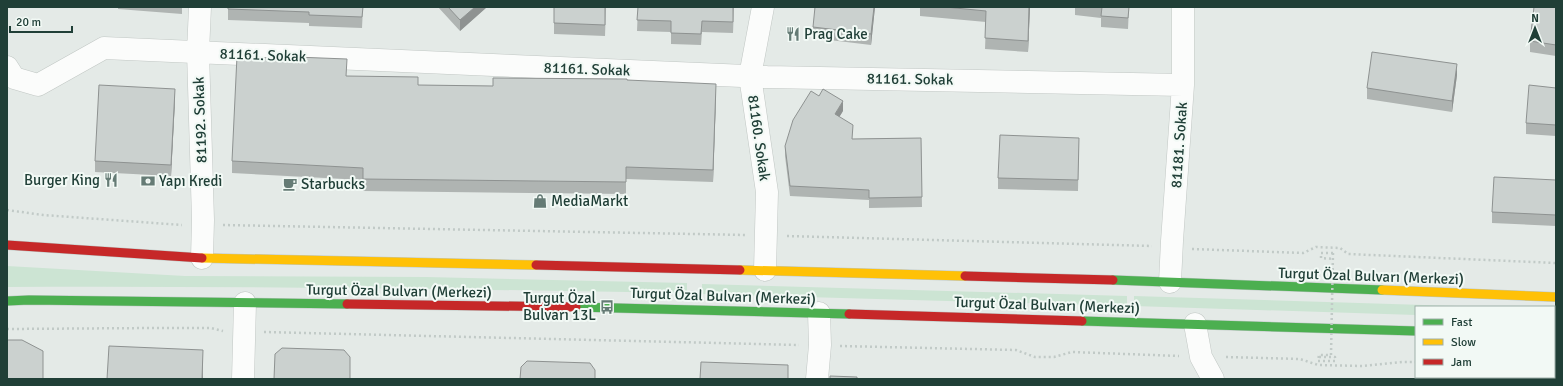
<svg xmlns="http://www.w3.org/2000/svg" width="1563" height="386" viewBox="0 0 1563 386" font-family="Signika,sans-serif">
  <rect width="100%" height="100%" fill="#e4eae7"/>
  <path fill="#cce4d3" d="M7 266 185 276 426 277 687 283V293C460 289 234 286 7 287Z
    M702 284 1127 296V306L702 294Z
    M1134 296 1489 307H1416V315L1134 306Z"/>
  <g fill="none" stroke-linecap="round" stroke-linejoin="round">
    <defs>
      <path id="street" d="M200 7 198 52 203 220 202 258
        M763 7 750 76 767 192 765 270
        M7 67 14 78 38 85 104 48 767 77 1183 85
        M1170 282 1172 241 1183 85V7
        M1195 324 1201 357 1213 379
        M243 379 245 303
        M817 379 820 345 819 313"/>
      <path id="fast" d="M1113 280 1382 290
        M7 301 29 300 347 304
        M576 307 849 314
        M1082 321 1416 331
        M1554 336H1556"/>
      <path id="slow" d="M202 258 536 265
        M740 270 965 276
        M1382 290 1556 297"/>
      <path id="jam" d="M7 245 202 258
        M536 265 740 270
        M965 276 1113 280
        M347 304 576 307
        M849 314 1082 321"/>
    </defs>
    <use href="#street" stroke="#c1c7c4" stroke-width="23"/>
    <use href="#fast" stroke="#bcc6c3" stroke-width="10"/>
    <use href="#slow" stroke="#bcc6c3" stroke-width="10"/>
    <use href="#jam" stroke="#bcc6c3" stroke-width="10"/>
    <path stroke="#c1cac7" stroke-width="2.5" stroke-dasharray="2 3" stroke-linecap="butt" d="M7 210 43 215 182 225
      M223 225 746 235
      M787 236 1152 246
      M1192 249 1303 253 1316 247 1340 248 1348 254 1556 263
      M1333 253H1321V258L1334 259
      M7 329 154 328H211L223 331
      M264 332 799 345
      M840 346 1016 350 1035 357H1054L1072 352 1179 356
      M1226 357 1300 359 1318 365 1362 366 1403 362H1416
      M1319 357H1335V361H1318L1319 355H1331
      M1554 367H1556"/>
    <use href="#street" stroke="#fbfcfb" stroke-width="22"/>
    <use href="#fast" stroke="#4caf50" stroke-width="9"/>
    <use href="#slow" stroke="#ffc107" stroke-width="9"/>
    <use href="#jam" stroke="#c62828" stroke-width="9"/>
    <path stroke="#c1cac7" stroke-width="2.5" stroke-dasharray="2 3" stroke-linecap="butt" d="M1331 355 1333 253"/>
  </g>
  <path fill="#afb4b2" d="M118 7H182V14L118 9Z
    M228 7H363L362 28 309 26V23L228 20Z
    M438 7H487L460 31Z
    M554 7H606L605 36 554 34Z
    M638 7H734L733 33 702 32 701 45 671 44V32L637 31Z
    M875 7 871 45 813 38V27Z
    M920 7H1030L1028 52 985 49 986 22 920 16Z
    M1075 7H1129L1128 29 1101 27V18L1075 15Z
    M1556 7V56L1530 52V41Z
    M1457 75 1452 112 1367 99V88Z
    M346 76 418 85 493 86 627 80 716 96 713 182 626 179V194L363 191V180L232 173V161Z
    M1556 88V136L1526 134V123Z
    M175 100 171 176 95 172V161Z
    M843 111 839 117 852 139 921 138 922 207 869 208V200L790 196 785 156V146Z
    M1079 138 1078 191 998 189V178Z
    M1556 180V226L1492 223V212Z"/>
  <path fill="#8e9291" d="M475 7H487L460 31V20Z
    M874 7H875L871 45V34Z
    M1029 7H1030L1028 52V41Z
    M1457 64V75L1452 112V101Z
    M716 84V96L713 182V170Z
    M175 89V100L171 176V165Z
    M843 101V111L835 124V114Z
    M203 350V379H202Z"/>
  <path fill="#cbd1cf" stroke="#8e9291" d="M228 7H363L362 17 309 15V12L228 9Z
    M448 7H475L460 20Z
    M554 7H605V25L554 23Z
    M638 7H733V22L702 21 701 34 671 33V21L637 20Z
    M815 7H874L871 34 813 27Z
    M945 7H1029L1028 41 985 38 986 11Z
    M1102 7H1129L1128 18 1101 16Z
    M1534 7H1556V45L1530 41Z
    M1372 52 1457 64 1452 101 1367 88Z
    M237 56 269 58V56L347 59 346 76 418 77V85L493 86V78L627 79V80L716 84 713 170 626 167V182L363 179V168L232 161Z
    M99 85 175 89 171 165 95 161Z
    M1529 85 1556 88V125L1526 123Z
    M823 89 843 101 835 114 853 125 852 139 921 138 922 197 869 198V190L790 186 785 146 793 120 811 91 819 96Z
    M1000 135 1079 138 1078 180 998 178Z
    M1494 177 1556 180V215L1492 212Z
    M7 340H22L43 351V379H7Z
    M109 346 203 350 202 379H107Z
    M282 348 344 350 350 357V379H274L275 354Z
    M527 361 590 363 595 370V379H520L521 367Z
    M701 362 788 365V379H700Z
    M830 376 857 377V379H830Z"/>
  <defs>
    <symbol id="restaurant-bare" viewBox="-9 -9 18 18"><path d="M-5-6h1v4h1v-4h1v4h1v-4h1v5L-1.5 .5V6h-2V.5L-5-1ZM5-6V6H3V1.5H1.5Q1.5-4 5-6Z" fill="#657b75" stroke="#f2f9f5" stroke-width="2.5" paint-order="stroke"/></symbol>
    <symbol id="bank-bare" viewBox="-9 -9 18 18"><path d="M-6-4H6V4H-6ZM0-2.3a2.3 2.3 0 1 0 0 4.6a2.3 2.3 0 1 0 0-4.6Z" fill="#657b75" stroke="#f2f9f5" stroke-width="2.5" paint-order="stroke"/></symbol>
    <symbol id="cafe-bare" viewBox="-9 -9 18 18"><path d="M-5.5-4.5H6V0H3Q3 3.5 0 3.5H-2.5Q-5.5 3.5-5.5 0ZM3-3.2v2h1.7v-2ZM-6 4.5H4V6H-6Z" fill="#657b75" stroke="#f2f9f5" stroke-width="2.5" paint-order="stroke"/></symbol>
    <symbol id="shop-bare" viewBox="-9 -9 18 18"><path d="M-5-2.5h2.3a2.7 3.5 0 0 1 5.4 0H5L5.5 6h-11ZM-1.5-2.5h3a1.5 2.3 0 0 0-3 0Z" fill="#657b75" stroke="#f2f9f5" stroke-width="2.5" paint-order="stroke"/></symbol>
    <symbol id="bus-bare" viewBox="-9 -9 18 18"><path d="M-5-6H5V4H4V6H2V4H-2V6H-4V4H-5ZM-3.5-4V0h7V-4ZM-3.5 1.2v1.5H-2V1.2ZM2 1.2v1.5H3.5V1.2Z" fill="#657b75" stroke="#f2f9f5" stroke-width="2.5" paint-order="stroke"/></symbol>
  </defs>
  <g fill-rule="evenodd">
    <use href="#restaurant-bare" x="783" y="24" width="20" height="20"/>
    <use href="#restaurant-bare" x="101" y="170" width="20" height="20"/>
    <use href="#bank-bare" x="138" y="171" width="20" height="20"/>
    <use href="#cafe-bare" x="280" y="174" width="20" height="20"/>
    <use href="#shop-bare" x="530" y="191" width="20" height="20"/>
    <use href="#bus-bare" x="597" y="297" width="20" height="20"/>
  </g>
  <g text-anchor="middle" stroke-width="4" stroke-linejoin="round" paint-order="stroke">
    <g font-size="15" fill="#203f37" stroke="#f2f9f5" text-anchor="start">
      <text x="804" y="39">Prag Cake</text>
      <text x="100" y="185" text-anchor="end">Burger King</text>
      <text x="159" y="186">Yapı Kredi</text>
      <text x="301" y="189">Starbucks</text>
      <text x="551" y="206">MediaMarkt</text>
      <text x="596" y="303" text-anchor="end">Turgut Özal<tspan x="596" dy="17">Bulvarı 13L</tspan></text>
    </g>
    <g font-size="15" fill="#203f37" stroke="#f2f9f5">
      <text transform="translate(263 55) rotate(2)" y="5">81161. Sokak</text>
      <text transform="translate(587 69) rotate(2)" y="5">81161. Sokak</text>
      <text transform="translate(910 79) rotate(1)" y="5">81161. Sokak</text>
      <text transform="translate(200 120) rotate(-92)" y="5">81192. Sokak</text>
      <text transform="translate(759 138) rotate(82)" y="5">81160. Sokak</text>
      <text transform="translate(1179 145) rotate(-86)" y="5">81181. Sokak</text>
      <text transform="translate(1371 276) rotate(2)" y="5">Turgut Özal Bulvarı (Merkezi)</text>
      <text transform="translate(399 291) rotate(1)" y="5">Turgut Özal Bulvarı (Merkezi)</text>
      <text transform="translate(723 296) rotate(2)" y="5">Turgut Özal Bulvarı (Merkezi)</text>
      <text transform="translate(1047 305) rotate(2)" y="5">Turgut Özal Bulvarı (Merkezi)</text>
    </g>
  </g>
  <rect width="1563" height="386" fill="none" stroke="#203f37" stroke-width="16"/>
  <rect x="1415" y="306" width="140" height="72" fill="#f2f9f5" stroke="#9eafa9"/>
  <rect x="1423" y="319" width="20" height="6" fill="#4caf50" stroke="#9eafa9"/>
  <text x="1451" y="326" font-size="12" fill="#203f37">Fast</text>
  <rect x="1423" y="339" width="20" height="6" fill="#ffc107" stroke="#9eafa9"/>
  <text x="1451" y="346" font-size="12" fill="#203f37">Slow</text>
  <rect x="1423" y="359" width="20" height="6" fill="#c62828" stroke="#9eafa9"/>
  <text x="1451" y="366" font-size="12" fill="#203f37">Jam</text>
  <g transform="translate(1535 28)" stroke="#f2f9f5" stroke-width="3" paint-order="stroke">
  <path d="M0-3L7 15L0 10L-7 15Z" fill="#203f37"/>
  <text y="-6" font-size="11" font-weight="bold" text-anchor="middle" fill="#203f37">N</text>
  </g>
  <path d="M10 26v6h62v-6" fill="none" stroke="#203f37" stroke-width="2"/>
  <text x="16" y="26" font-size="12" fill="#203f37" stroke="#f2f9f5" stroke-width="3" paint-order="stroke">20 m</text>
</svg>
